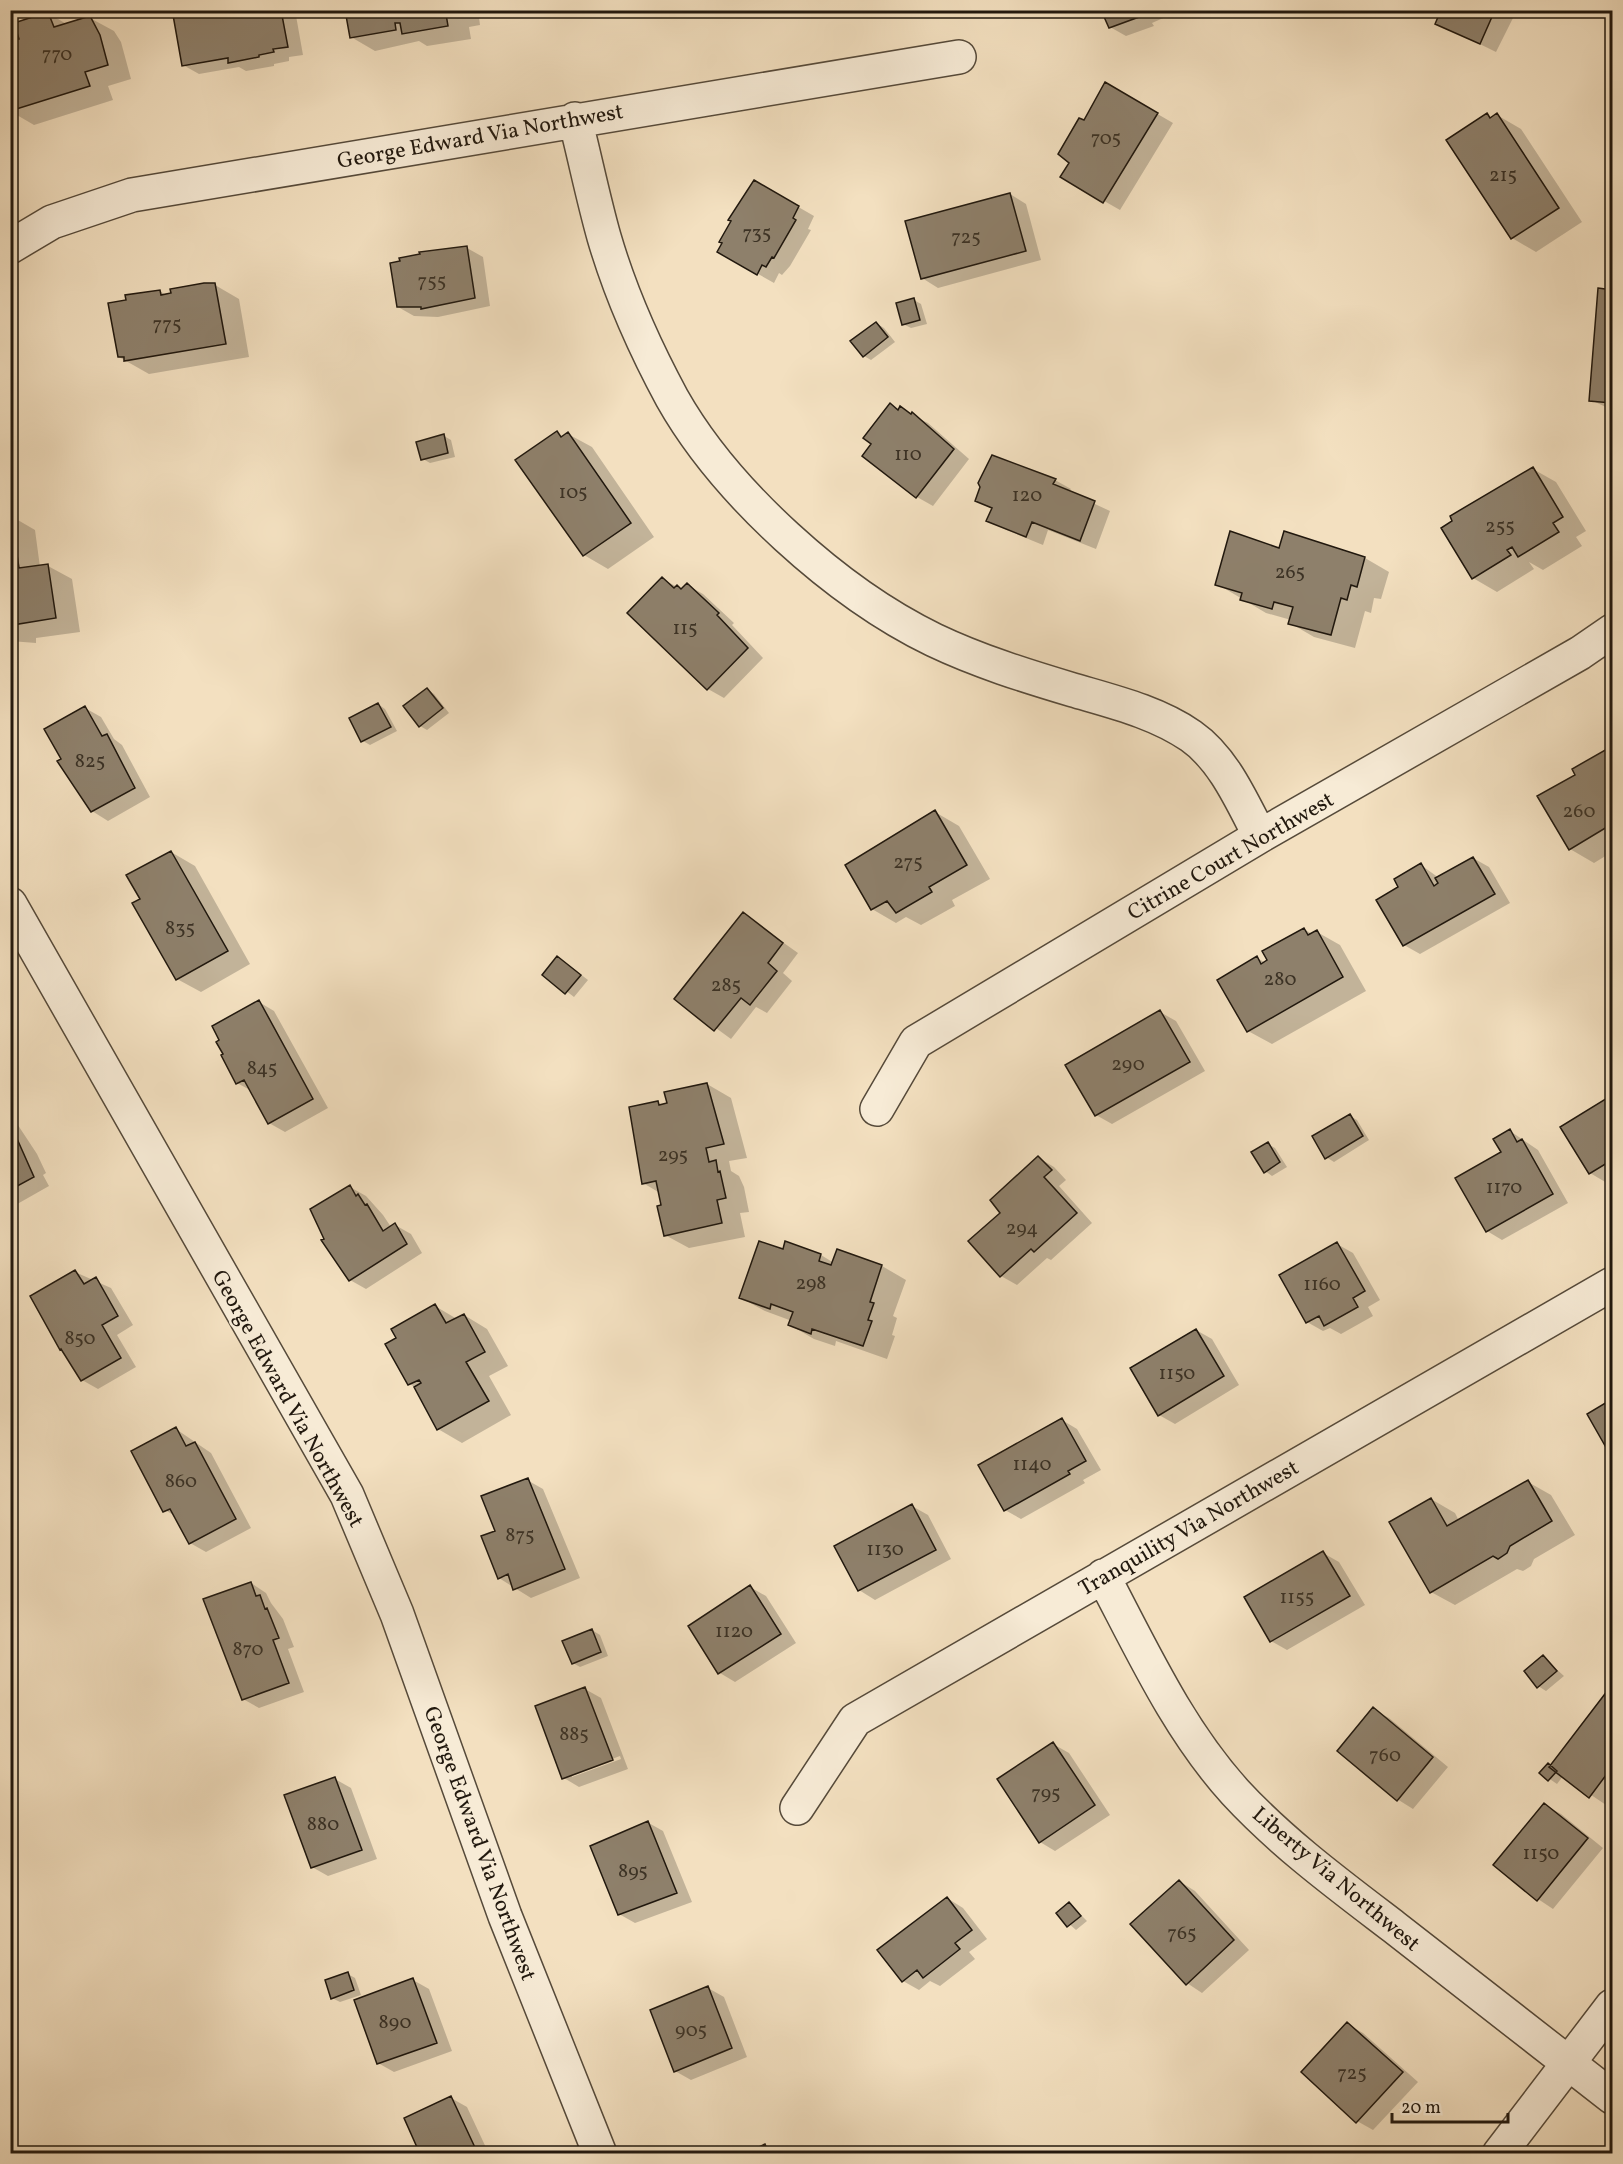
<svg xmlns="http://www.w3.org/2000/svg" width="1623" height="2164" viewBox="0 0 1623 2164" font-family="Vollkorn,serif">
  <rect width="100%" height="100%" fill="#f3e0c0"/>
  <filter id="stains"><feTurbulence type="fractalNoise" baseFrequency=".00333" numOctaves="4"/><feColorMatrix values="0 0 0 0 .2 0 0 0 0 .09 0 0 0 0 .02 0 0 0 .5 -.17"/></filter>
  <radialGradient id="worn" r=".72"><stop offset=".6" stop-color="#630" stop-opacity="0"/><stop offset="1" stop-color="#630" stop-opacity=".3"/></radialGradient>
  <path fill="#0003" fill-rule="evenodd" d="M208 10H295L303 55 289 57V61L274 64V66L246 71 239 67 199 74 183 65Z
    M347 10H478L480 25 469 27 471 39 427 46 419 41 375 51 351 37Z
    M566 10H607L577 17Z
    M620 10H637L624 13Z
    M1101 10H1168L1170 15 1152 23 1154 26 1126 36 1110 27Z
    M1443 10H1517L1496 52 1437 23Z
    M48 13 68 25 90 18 114 31 121 42 131 79 108 86 113 100 34 125 10 111V43L21 40Z
    M1106 84 1173 123 1120 210 1062 177Z
    M1487 115 1492 118 1497 115 1521 129 1582 222 1536 252 1512 238Z
    M755 182 814 216 808 229 811 230 790 266 782 275 779 273 774 283 719 252Z
    M1010 194 1026 204 1041 260 938 288 922 278Z
    M467 248 483 257 490 306 438 317 414 316 398 307Z
    M215 285 239 299 249 357 149 374 119 357 128 301 160 291 167 296Z
    M1599 290 1612 291V410L1591 400Z
    M914 300 921 304 927 324 911 328 903 324Z
    M876 323 884 328 895 342 871 360 864 356Z
    M890 405 928 423 969 459 933 506 917 497Z
    M557 433 563 437 568 434 592 447 654 537 608 569 584 555Z
    M444 436 451 440 455 457 430 463 423 459Z
    M1533 469 1556 482 1586 531 1576 537 1582 546 1543 570 1529 562 1534 569 1497 592 1473 578Z
    M1055 480 1071 489 1069 492 1110 511 1096 549 1048 530 1043 545 1004 529 988 520 993 509 976 500Z
    M11 516 35 530 40 567 48 566 72 579 80 632 36 638V643L10 641Z
    M1285 533 1365 558 1389 572 1381 599 1374 598 1371 613 1365 611 1355 648 1314 637 1290 623 1291 620 1266 613 1217 584 1280 550Z
    M662 579 683 590 687 585 703 594 734 623 732 625 763 658 724 698 708 689Z
    M427 690 434 694 449 713 427 730 420 726Z
    M378 704 385 709 397 731 370 745 363 741Z
    M85 708 101 717 114 739 122 745 150 797 108 821 92 811 63 760Z
    M1607 750 1612 754V852L1594 863 1570 849 1577 775Z
    M935 812 959 826 990 879 952 900 955 906 921 925 906 917 896 923 872 909Z
    M171 852 195 866 250 964 201 992 177 979 142 899Z
    M1473 858 1489 867 1510 903 1420 954 1404 945 1400 888 1421 865 1439 878Z
    M743 914 798 953 783 973 792 981 767 1013 756 1007 731 1039 676 999Z
    M1304 929 1312 934 1317 932 1340 945 1366 991 1272 1044 1248 1031 1257 958 1266 963Z
    M558 957 588 980 574 997 544 974Z
    M259 1002 274 1011 328 1108 285 1132 269 1123 252 1091 237 1083Z
    M1160 1012 1176 1021 1205 1071 1112 1124 1096 1115Z
    M707 1084 731 1098 747 1158 729 1161 731 1171 739 1176 744 1187 749 1212 740 1213 745 1237 689 1248 665 1235 660 1193 643 1183 658 1103 663 1106Z
    M1612 1097V1186L1590 1173 1562 1128Z
    M10 1113 37 1154 46 1173 43 1175 49 1186 12 1207Z
    M1350 1116 1357 1120 1369 1140 1334 1162 1326 1157Z
    M1510 1131 1538 1150 1568 1203 1502 1240 1487 1231 1503 1152Z
    M1268 1144 1275 1148 1287 1167 1272 1176 1265 1171Z
    M1039 1158 1054 1167 1066 1180 1059 1186 1092 1223 1051 1260 1047 1258 1017 1285 1001 1276 970 1241 1002 1213Z
    M350 1187 366 1196 383 1215 391 1227 395 1225 411 1234 422 1253 366 1289 350 1280Z
    M1337 1244 1353 1253 1380 1300 1368 1307 1373 1316 1341 1334 1330 1328 1323 1331 1307 1322Z
    M784 1251 821 1255 834 1263 838 1251 882 1266 906 1280 893 1316 897 1318 892 1335 895 1336 887 1359 836 1341 835 1346 814 1339 790 1325 792 1321 765 1311 741 1298Z
    M75 1272 111 1288 133 1325 117 1335 136 1367 98 1389 82 1380 65 1352 61 1349Z
    M435 1306 457 1319 464 1315 487 1329 508 1366 489 1376 511 1415 462 1443 438 1429 416 1388 410 1384Z
    M1196 1330 1212 1339 1239 1385 1175 1424 1159 1415Z
    M1612 1400V1452L1589 1414Z
    M1062 1420 1077 1429 1101 1470 1083 1480 1085 1483 1021 1519 1005 1510Z
    M176 1429 211 1453 251 1528 206 1552 190 1543 177 1517 165 1510Z
    M527 1480 543 1489 580 1578 531 1598 499 1578 497 1532Z
    M1528 1482 1551 1495 1575 1535 1534 1559 1531 1566 1523 1571 1517 1569 1455 1605 1431 1592V1499L1455 1513 1459 1521Z
    M912 1506 928 1515 951 1559 875 1600 859 1590 836 1546Z
    M1323 1553 1339 1562 1365 1605 1287 1650 1271 1641Z
    M251 1583 266 1593 271 1603 283 1619 294 1647 288 1649 304 1692 259 1708 243 1699Z
    M750 1587 766 1596 796 1643 735 1682 720 1673Z
    M592 1630 600 1635 608 1656 580 1667 573 1663Z
    M1543 1657 1564 1676 1546 1691 1538 1686Z
    M585 1689 601 1698 628 1769 579 1787 564 1778ZM620 1756 621 1759 572 1777V1774Z
    M1612 1689V1797L1606 1805 1563 1776 1557 1784 1541 1773 1553 1767Z
    M1373 1709 1389 1718 1448 1767 1413 1809 1397 1799Z
    M1053 1744 1069 1753 1110 1815 1055 1851 1040 1842Z
    M335 1779 351 1788 377 1859 328 1876 312 1867Z
    M1545 1805 1561 1814 1603 1848 1553 1909 1538 1899Z
    M647 1822 663 1831 692 1902 635 1923 619 1914Z
    M1179 1881 1195 1891 1249 1950 1202 1993 1187 1983Z
    M947 1898 963 1908 987 1939 969 1952 975 1959 940 1986 930 1981 919 1990 903 1981Z
    M1070 1904 1087 1921 1076 1930 1058 1914Z
    M348 1974 355 1978 361 1995 340 2002 332 1998Z
    M413 1980 429 1989 452 2051 394 2072 378 2063Z
    M708 1988 724 1997 747 2057 691 2080 675 2071Z
    M1347 2024 1363 2033 1418 2082 1373 2130 1357 2121Z
    M451 2098 467 2107 489 2154H422Z
    M764 2145 778 2154H748Z"/>
  <path fill="#8e806b" stroke="#21180e" stroke-width="1.5" d="M201 10H281L288 47 273 49 274 52 259 55V57L228 63V58L182 66 173 15Z
    M345 10H457V12L446 14 448 26 402 34 400 23H395L396 30 350 38Z
    M1101 10H1145L1137 14 1139 17 1109 28Z
    M1441 10H1495L1480 44 1435 24Z
    M48 12 54 27 90 16 100 35 108 65 85 72 90 86 10 111V41L19 39 14 23Z
    M1105 82 1158 113 1103 203 1060 177 1069 163 1058 154 1079 118 1084 120Z
    M1487 113 1490 118 1497 113 1559 208 1511 239 1446 140Z
    M754 180 799 206 793 218 796 220 774 258 772 257 766 267 762 265 757 275 717 252 722 243 719 242 731 221 728 220Z
    M1010 193 1026 251 921 279 905 221Z
    M467 246 475 298 421 309V307H397L390 263 400 261 399 258 420 254 419 252Z
    M204 283H215L226 344 124 361V357H118L108 303 126 300 125 295 160 290 161 295 171 293 170 289Z
    M1598 288 1612 290V403L1589 401Z
    M914 298 920 320 902 325 896 303Z
    M876 322 888 337 863 357 850 341Z
    M890 403 898 410 900 406 911 414 912 412 954 449 916 498 862 456 871 444 863 438Z
    M557 431 561 437 568 432 631 523 583 556 515 460Z
    M444 434 448 453 421 460 416 442Z
    M992 455 1056 479 1053 484 1095 501 1080 541 1032 522 1026 537 986 521 992 508 975 501 980 487 978 483Z
    M1533 467 1563 517 1553 523 1559 532 1518 557 1512 547 1507 550 1511 555 1472 579 1441 528 1452 521 1450 516Z
    M11 514 19 568 48 564 56 618 13 625V630H10Z
    M1230 531 1279 548 1284 531 1365 557 1357 587 1351 585 1347 600 1341 598 1331 635 1288 624 1293 607 1274 602 1272 609 1240 600 1242 593 1215 585Z
    M662 577 674 588 677 585 681 589 687 583 719 613 717 615 748 648 707 690 627 613Z
    M427 688 443 708 419 727 403 706Z
    M378 703 391 727 361 742 349 718Z
    M85 706 102 736 107 734 135 788 91 812 57 761 61 759 44 729Z
    M1607 749 1612 758V824L1569 850 1537 796 1575 775 1572 769Z
    M935 810 967 865 929 887 932 892 896 913 887 901 871 910 845 865Z
    M171 851 228 951 176 980 132 903 140 899 126 875Z
    M1473 857 1495 894 1403 946 1376 900 1398 887 1394 879 1421 863 1434 886 1438 883 1435 878Z
    M743 912 783 943 768 963 777 971 750 1005 741 998 714 1031 674 999Z
    M1304 928 1308 935 1317 930 1343 977 1247 1032 1217 980 1257 956 1261 964 1267 960 1262 951Z
    M557 956 581 975 565 994 542 975Z
    M259 1000 313 1099 268 1124 244 1080 236 1084 221 1055 223 1054 216 1042 219 1040 212 1026Z
    M1160 1010 1190 1062 1095 1116 1065 1065Z
    M707 1083 724 1144 706 1148 709 1162 716 1160 718 1172 720 1171 726 1198 717 1200 722 1223 664 1236 657 1206 661 1205 656 1181 642 1184 629 1107 658 1101 659 1105 667 1103 664 1092Z
    M1612 1095V1160L1589 1174 1560 1127Z
    M1350 1114 1363 1136 1325 1159 1312 1136Z
    M10 1123 34 1177 10 1190Z
    M1510 1129 1517 1142 1522 1139 1553 1194 1486 1232 1455 1178 1501 1152 1493 1139Z
    M1268 1142 1280 1162 1264 1173 1251 1152Z
    M1038 1156 1052 1170 1044 1177 1077 1213 1034 1252 1031 1249 1000 1277 968 1241 1000 1213 990 1200Z
    M350 1185 356 1196 358 1194 365 1205 367 1204 383 1231 395 1223 407 1244 349 1281 321 1240 324 1239 310 1209Z
    M759 1241 783 1249 785 1241 821 1254 819 1261 831 1265 837 1249 882 1265 870 1302 874 1303 868 1320 872 1321 863 1346 812 1329 811 1334 788 1325 793 1312 771 1304 770 1309 739 1298Z
    M1337 1242 1365 1291 1353 1298 1358 1307 1324 1326 1319 1316 1306 1323 1279 1275Z
    M75 1270 84 1284 96 1277 118 1316 102 1325 121 1358 81 1381 61 1349 60 1350 30 1296Z
    M435 1304 446 1323 464 1314 485 1352 466 1362 489 1401 437 1430 414 1387 421 1383 419 1380 408 1385 385 1344 396 1338 391 1329Z
    M1196 1329 1224 1376 1158 1416 1130 1368Z
    M1612 1399V1458L1587 1414Z
    M1062 1418 1086 1461 1068 1471 1070 1474 1004 1511 978 1465Z
    M176 1427 186 1446 195 1442 236 1519 189 1544 170 1509 163 1512 131 1451Z
    M528 1478 565 1569 513 1590 508 1574 498 1579 481 1536 495 1531 481 1496Z
    M1528 1480 1552 1521 1510 1546 1507 1553 1498 1559 1493 1556 1430 1593 1389 1522 1431 1498 1447 1526Z
    M912 1504 936 1550 858 1591 834 1546Z
    M1323 1551 1350 1596 1270 1642 1244 1597Z
    M251 1582 256 1596 260 1595 265 1609 267 1608 279 1638 273 1640 289 1683 242 1700 203 1599Z
    M750 1585 781 1634 718 1674 688 1626Z
    M592 1629 601 1652 572 1664 562 1641Z
    M1543 1655 1557 1671 1537 1688 1524 1671Z
    M1611 1686 1612 1767 1589 1798 1549 1767Z
    M585 1687 613 1760 562 1779 535 1706Z
    M1373 1707 1433 1757 1397 1801 1337 1751Z
    M1053 1742 1095 1805 1039 1843 997 1779Z
    M1548 1763 1557 1771 1548 1781 1539 1773Z
    M335 1777 362 1850 311 1868 284 1795Z
    M1544 1803 1588 1838 1537 1901 1493 1865Z
    M648 1821 677 1893 618 1915 590 1846Z
    M1179 1880 1234 1940 1186 1985 1130 1924Z
    M947 1897 972 1930 955 1943 960 1949 923 1978 917 1970 902 1982 877 1950Z
    M1069 1902 1081 1916 1067 1927 1056 1913Z
    M348 1972 354 1990 331 1999 325 1980Z
    M413 1978 437 2043 377 2064 354 2000Z
    M708 1986 732 2048 674 2072 650 2010Z
    M1347 2022 1403 2072 1356 2123 1301 2072Z
    M451 2096 478 2154H420L404 2118Z
    M765 2144 769 2154H744Z"/>
  <g fill="none" stroke-linecap="round" stroke-linejoin="round">
    <defs>
      <path id="street" d="M575 119C585 158 593 198 604 237 620 292 645 348 672 398 725 492 837 593 934 640 978 661 1026 676 1073 690 1114 702 1156 712 1191 736 1224 759 1242 802 1260 836
        M10 247 52 222 132 195 959 57
        M10 904 347 1495 397 1614 505 1916 600 2154
        M877 1109 916 1042 1260 836 1580 653 1612 631
        M1103 1576C1142 1650 1178 1729 1235 1792 1282 1843 1339 1885 1394 1927 1467 1984 1540 2040 1612 2097
        M797 1808 855 1720 1612 1284
        M1499 2154 1612 2006"/>
    </defs>
    <use href="#street" stroke="#564a3a" stroke-width="36"/>
    <use href="#street" stroke="#f7ebd6" stroke-width="33"/>
  </g>
  <g text-anchor="middle" stroke-width="5" stroke-linejoin="round" paint-order="stroke">
    <g font-size="20" fill="#3c3225">
      <text x="57" y="60">770</text>
      <text x="1106" y="144">705</text>
      <text x="1503" y="181">215</text>
      <text x="757" y="239">735</text>
      <text x="966" y="243">725</text>
      <text x="432" y="287">755</text>
      <text x="167" y="330">775</text>
      <text x="908" y="460">110</text>
      <text x="573" y="498">105</text>
      <text x="1027" y="501">120</text>
      <text x="1500" y="532">255</text>
      <text x="1290" y="578">265</text>
      <text x="685" y="634">115</text>
      <text x="90" y="767">825</text>
      <text x="1579" y="817">260</text>
      <text x="908" y="868">275</text>
      <text x="180" y="934">835</text>
      <text x="1280" y="985">280</text>
      <text x="726" y="991">285</text>
      <text x="1128" y="1070">290</text>
      <text x="262" y="1074">845</text>
      <text x="673" y="1161">295</text>
      <text x="1504" y="1193">1170</text>
      <text x="1022" y="1234">294</text>
      <text x="811" y="1289">298</text>
      <text x="1322" y="1290">1160</text>
      <text x="80" y="1344">850</text>
      <text x="1177" y="1379">1150</text>
      <text x="1032" y="1470">1140</text>
      <text x="181" y="1487">860</text>
      <text x="520" y="1541">875</text>
      <text x="885" y="1555">1130</text>
      <text x="1297" y="1603">1155</text>
      <text x="734" y="1637">1120</text>
      <text x="248" y="1655">870</text>
      <text x="574" y="1740">885</text>
      <text x="1385" y="1761">760</text>
      <text x="1046" y="1799">795</text>
      <text x="323" y="1830">880</text>
      <text x="1541" y="1859">1150</text>
      <text x="633" y="1877">895</text>
      <text x="1182" y="1939">765</text>
      <text x="395" y="2028">890</text>
      <text x="691" y="2036">905</text>
      <text x="1352" y="2079">725</text>
    </g>
    <g font-size="22" fill="#21180e" stroke="#f7ebd6">
      <text transform="translate(480 135) rotate(-10)" y="8">George Edward Via Northwest</text>
      <text transform="translate(1230 855) rotate(-30)" y="8">Citrine Court Northwest</text>
      <text transform="translate(289 1398) rotate(61)" y="8">George Edward Via Northwest</text>
      <text transform="translate(1188 1527) rotate(-30)" y="8">Tranquility Via Northwest</text>
      <text transform="translate(481 1843) rotate(70)" y="8">George Edward Via Northwest</text>
      <text transform="translate(1337 1878) rotate(40)" y="8">Liberty Via Northwest</text>
    </g>
  </g>
  <rect width="1623" height="2164" fill="none" stroke="#f3e0c0" stroke-width="36"/>
  <rect x="12" y="12" width="1599" height="2140" fill="none" stroke="#21180e" stroke-width="3"/>
  <rect x="18" y="18" width="1587" height="2128" fill="none" stroke="#21180e" stroke-width="1.5"/>
  <path d="M1392 2113v9h116v-9" fill="none" stroke="#21180e" stroke-width="3"/>
  <text x="1401" y="2113" font-size="18" fill="#21180e" stroke="#f7ebd6" stroke-width="4.5" paint-order="stroke">20 m</text>
  <rect width="100%" height="100%" filter="url(#stains)"/>
  <rect width="100%" height="100%" fill="url(#worn)"/>
</svg>
